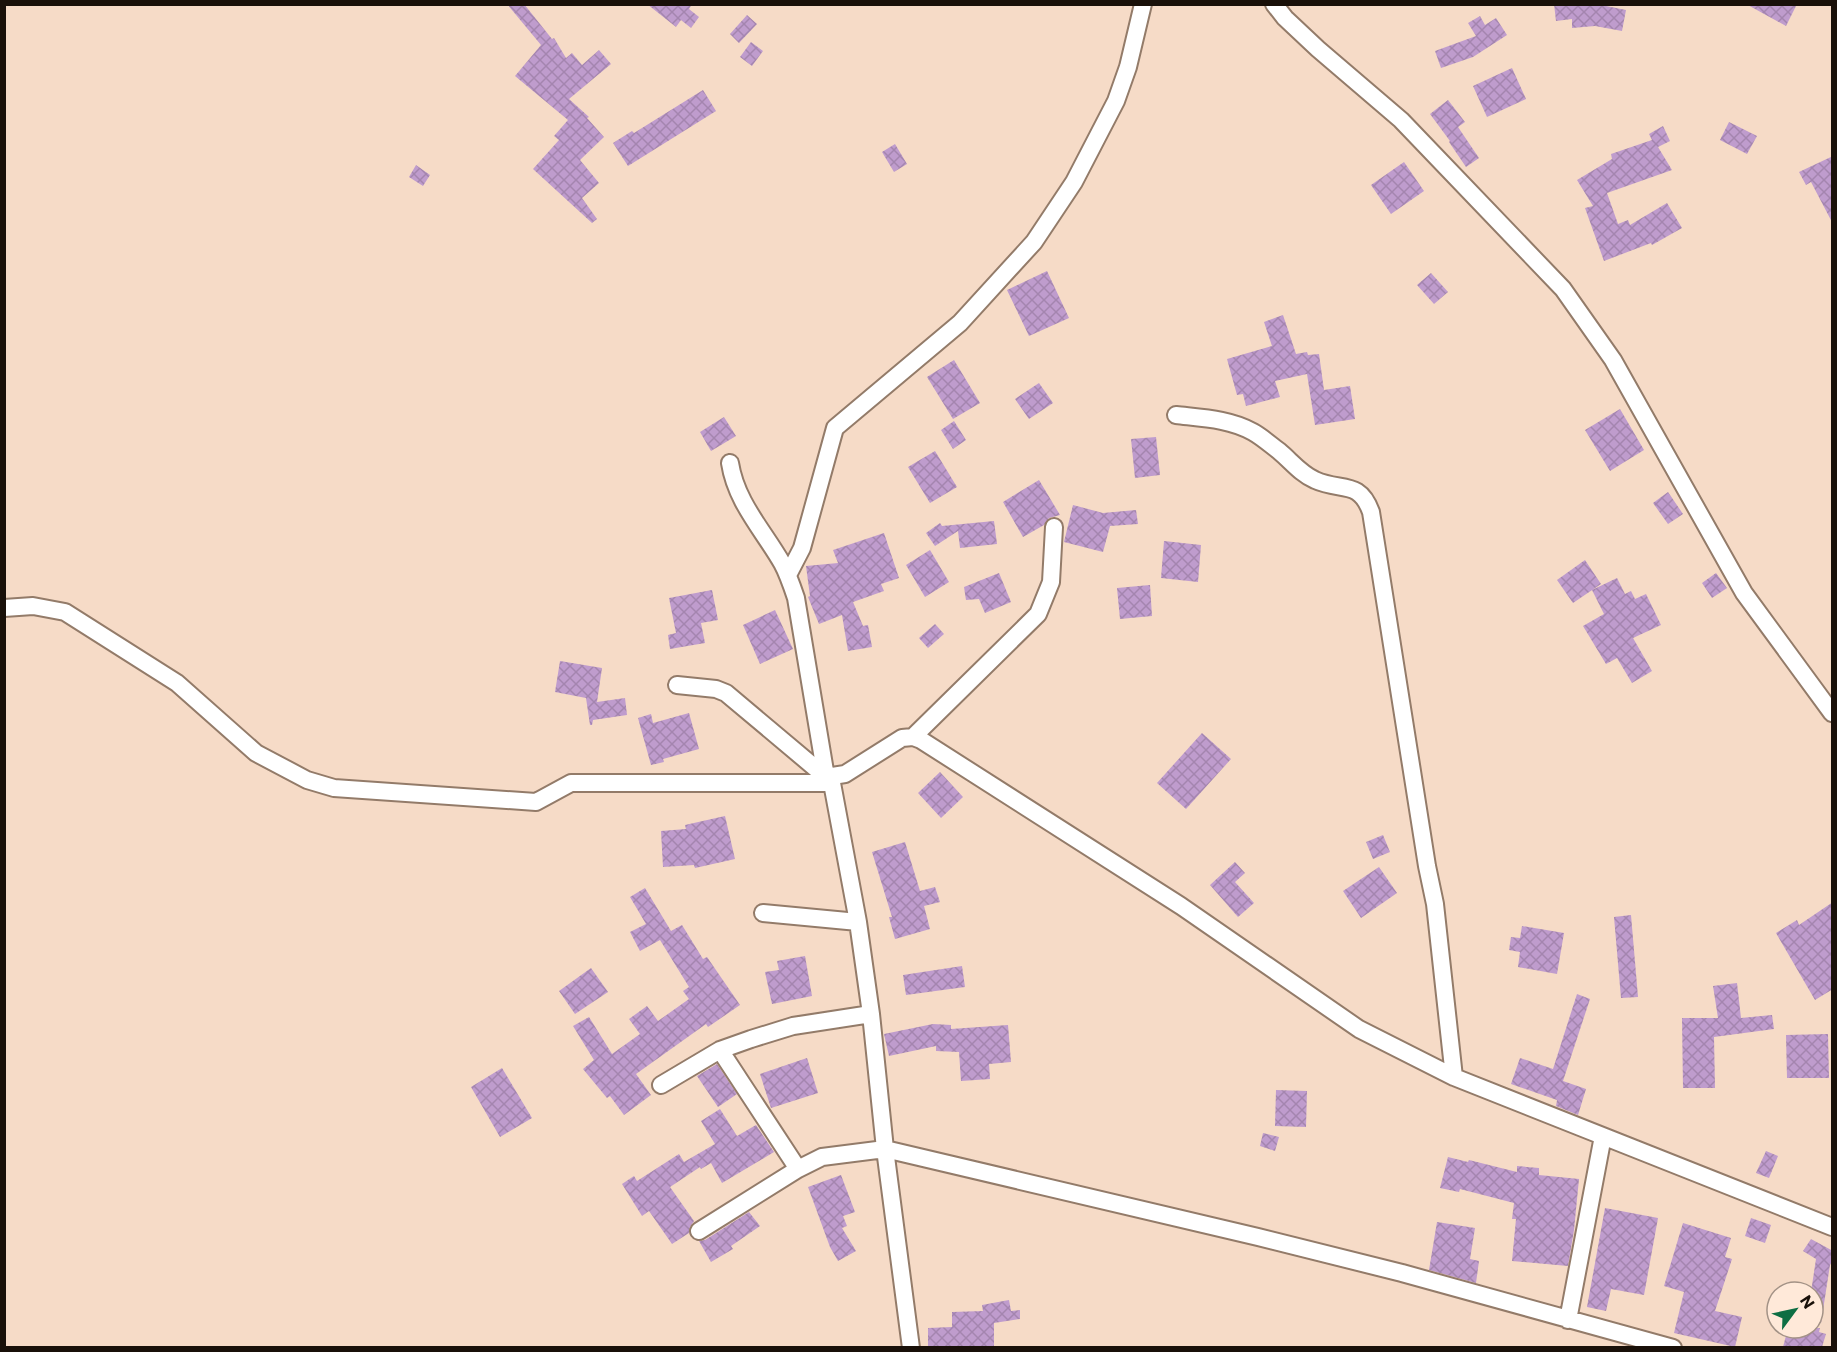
<svg xmlns="http://www.w3.org/2000/svg" width="1837" height="1352" viewBox="0 0 1837 1352" font-family="Commissioner,sans-serif">
  <defs>
    <pattern id="building-cross-hatch" width="8" height="8" patternUnits="userSpaceOnUse" patternTransform="scale(1.5)"><rect width="8" height="8" fill="#bf9ccd"/><path d="M0 0l8 8M0 8l8-8" fill="none" stroke="#a485af"/></pattern>
  </defs>
  <rect width="100%" height="100%" fill="#f6dbc7"/>
  <path fill="url(#building-cross-hatch)" d="M507 4H524L552 39 554 38 566 58 572 53 582 65 599 50 611 64 569 99 589 117 587 118 604 137 580 160 599 183 582 198 597 219 592 223 533 169 559 140 554 136 568 120 515 76 541 45Z
    M647 4H692L689 9 699 17 691 28 681 20 676 27Z
    M1554 4H1596L1626 10 1622 31 1595 26 1572 28V19L1556 21Z
    M1746 4H1797L1786 26Z
    M747 15 757 24 739 43 730 34Z
    M1480 16 1485 25 1496 18 1507 35 1473 57 1441 68 1435 51 1476 36 1468 23Z
    M751 42 763 51 752 66 740 57Z
    M1512 68 1526 99 1487 117 1473 86Z
    M703 90 716 111 628 166 613 143 632 131 634 133Z
    M1448 100 1465 122 1458 127 1479 158 1466 167 1449 142 1450 141 1430 114Z
    M1729 122 1757 136 1747 154 1720 140Z
    M1663 126 1670 141 1658 147 1672 170 1607 193 1618 224 1628 220 1630 225 1667 203 1682 228 1652 245 1651 243 1604 261 1585 208 1593 206 1577 180 1612 159 1611 154 1652 140 1649 134Z
    M895 144 907 164 894 172 882 152Z
    M1833 156V224L1811 182 1806 185 1799 172Z
    M1404 162 1424 191 1391 214 1371 185Z
    M416 165 430 175 423 186 409 177Z
    M1047 271 1069 318 1029 336 1007 290Z
    M1431 273 1448 292 1434 304 1417 285Z
    M1283 315 1296 354 1307 352 1308 355 1319 354 1324 390 1350 386 1355 419 1315 425 1307 374 1275 381 1280 397 1246 406 1243 394 1237 395 1227 359 1272 346 1264 322Z
    M954 360 980 403 953 419 927 377Z
    M1039 383 1053 403 1029 419 1015 399Z
    M1620 409 1644 450 1610 471 1585 430Z
    M724 417 736 436 711 451 700 432Z
    M954 421 966 440 953 449 941 430Z
    M1156 437 1160 475 1135 478 1131 439Z
    M935 451 957 487 930 503 908 467Z
    M1039 480 1060 515 1049 518 1044 525 1023 537 1003 502Z
    M1668 492 1683 514 1668 524 1653 503Z
    M1073 505 1103 513 1136 510 1138 524 1110 526 1103 552 1064 542Z
    M994 521 997 544 960 548 958 531 935 546 926 533 940 523 942 526Z
    M884 533 899 578 881 584 884 591 853 602 863 626 868 625 872 647 848 651 842 615 819 624 808 597 810 596 806 566 838 563 833 550Z
    M1164 541 1201 545 1198 582 1161 578Z
    M930 550 949 582 925 597 906 565Z
    M1585 560 1601 584 1573 603 1557 580Z
    M999 573 1011 602 985 613 979 599 966 600 964 587Z
    M1716 573 1727 588 1712 598 1702 583Z
    M1617 578 1625 594 1631 591 1635 599 1646 594 1661 625 1633 638 1652 671 1632 683 1617 658 1606 664 1583 626 1604 614 1592 590Z
    M1150 585 1152 616 1120 619 1117 588Z
    M712 590 718 620 701 623 705 643 670 649 668 635 676 633 669 598Z
    M775 610 793 649 760 664 743 625Z
    M935 624 944 634 928 648 919 638Z
    M560 661 602 668 597 702 625 698 627 715 593 720 592 725H590L586 698 555 692Z
    M689 713 699 749 663 759 664 762 651 765 638 718 651 714 653 723Z
    M1202 733 1231 759 1186 809 1157 783Z
    M940 772 963 797 941 818 918 793Z
    M725 816 735 859 695 868 694 865 663 867 661 831 686 829 685 825Z
    M1383 835 1390 852 1373 859 1366 842Z
    M905 842 920 891 935 887 940 902 924 906 930 929 895 939 889 917H892L872 852Z
    M1235 862 1245 873 1235 882 1254 903 1238 917 1210 885Z
    M1379 867 1397 893 1361 918 1343 891Z
    M645 888 671 931 682 925 703 959 707 957 740 1005 708 1027 706 1024 636 1074 651 1095 624 1115 610 1096 607 1098 583 1069 594 1060 573 1026 589 1017 612 1054 640 1034 629 1019 647 1006 658 1021 689 999 683 991 689 987 660 940 640 951 630 932 646 924 630 897Z
    M1833 902V989L1815 1000 1776 933 1797 920 1799 925Z
    M1631 915 1638 997 1621 998 1614 917Z
    M1522 926 1564 933 1557 974 1518 967 1520 952 1509 950 1511 937 1520 938Z
    M805 956 812 996 772 1004 765 972 779 970 777 961Z
    M962 966 965 987 906 995 903 975Z
    M591 968 608 992 575 1014 559 991Z
    M1737 983 1741 1018 1772 1015 1774 1029 1714 1037 1715 1088H1683L1682 1018H1718L1713 986Z
    M1577 994 1590 999 1563 1081 1586 1089 1578 1115 1556 1106 1557 1100 1511 1084 1520 1058 1553 1069Z
    M933 1024 951 1025V1029L1008 1025 1011 1062 989 1064 990 1079 961 1081 959 1052 936 1051V1046L889 1056 884 1034Z
    M1828 1034 1829 1078H1787L1786 1035Z
    M807 1058 818 1093 771 1108 760 1074Z
    M717 1064 737 1094 718 1107 697 1076Z
    M502 1068 532 1118 500 1137 471 1087Z
    M1276 1090 1307 1091 1306 1127 1275 1126Z
    M720 1109 737 1136 756 1125 774 1152 722 1183 711 1163 701 1169 700 1167 670 1187 694 1221 690 1227 689 1233 672 1244 649 1211 642 1216 622 1184 634 1176 637 1181 679 1154 684 1162 715 1144 701 1121Z
    M1263 1133 1279 1137 1275 1151 1260 1146Z
    M1766 1151 1778 1156 1769 1178 1756 1173Z
    M1448 1157 1468 1162 1469 1160 1517 1172V1166L1539 1168V1175L1579 1179 1574 1230 1568 1266 1512 1261 1516 1219H1512L1514 1203 1460 1189 1459 1192 1440 1188Z
    M841 1175 855 1212 843 1216 847 1226 842 1228 856 1251 838 1261 830 1247 808 1187Z
    M1605 1208 1658 1218 1644 1295 1611 1289 1606 1311 1587 1307Z
    M749 1212 760 1226 731 1246 733 1249 711 1262 699 1241 705 1240Z
    M1751 1218 1771 1225 1765 1243 1745 1236Z
    M1437 1222 1475 1228 1470 1259 1479 1261 1476 1283 1429 1270Z
    M1683 1223 1731 1238 1725 1257 1732 1259 1715 1311 1742 1317 1735 1347 1674 1333 1684 1292 1664 1286Z
    M1811 1239 1833 1251V1260L1830 1265 1821 1323 1813 1322V1292H1811L1816 1259 1803 1251Z
    M1009 1300 1011 1311 1020 1310V1319L994 1323V1347H928V1328L952 1327V1312L983 1311 982 1305Z
    M1788 1328H1820L1819 1332 1826 1334 1822 1347H1783Z"/>
  <g fill="none" stroke-linecap="round" stroke-linejoin="round">
    <defs>
      <path id="minor" d="M1274 4 1285 18 1318 49 1401 120 1563 289 1613 360 1744 593 1832 713
        M1176 415C1202 418 1230 419 1253 432 1262 437 1271 445 1279 451 1291 461 1301 474 1315 480 1341 492 1359 479 1371 512L1427 866 1435 904 1454 1077
        M730 463C736 502 763 530 782 563 788 574 792 586 796 598L826 777 832 783 858 922 871 1014 885 1149 911 1348
        M788 575 802 548 835 428 960 323 1034 242 1074 182 1116 101 1128 67 1143 4
        M4 608 33 606 65 612 177 683 256 753 307 780 334 788 536 802 571 783H832
        M677 685 716 689 726 693 826 777 845 774 902 738 913 737 921 740 1181 906 1359 1029 1454 1077 1832 1227
        M913 737 1038 614 1051 582 1054 527
        M763 913 858 922
        M720 1050 798 1169
        M661 1085 720 1050 751 1039 793 1026 871 1014
        M699 1231 798 1169 822 1157 885 1149 1258 1237 1402 1273 1673 1348
        M1568 1320 1603 1136"/>
    </defs>
    <use href="#minor" stroke="#937b69" stroke-width="20"/>
    <use href="#minor" stroke="#fff" stroke-width="16"/>
  </g>
  <rect width="1837" height="1352" fill="none" stroke="#191009" stroke-width="12"/>
  <g transform="translate(1795 1310) rotate(57)"><circle r="28" fill="#ffe9d9" stroke="#a39286" stroke-width="1.5"/>
  <path d="M0-4.5L10 22L0 15L-10 22Z" fill="#0e6e43"/>
  <text y="-9" font-size="16" font-weight="bold" text-anchor="middle" fill="#191009">N</text>
  </g>
</svg>
